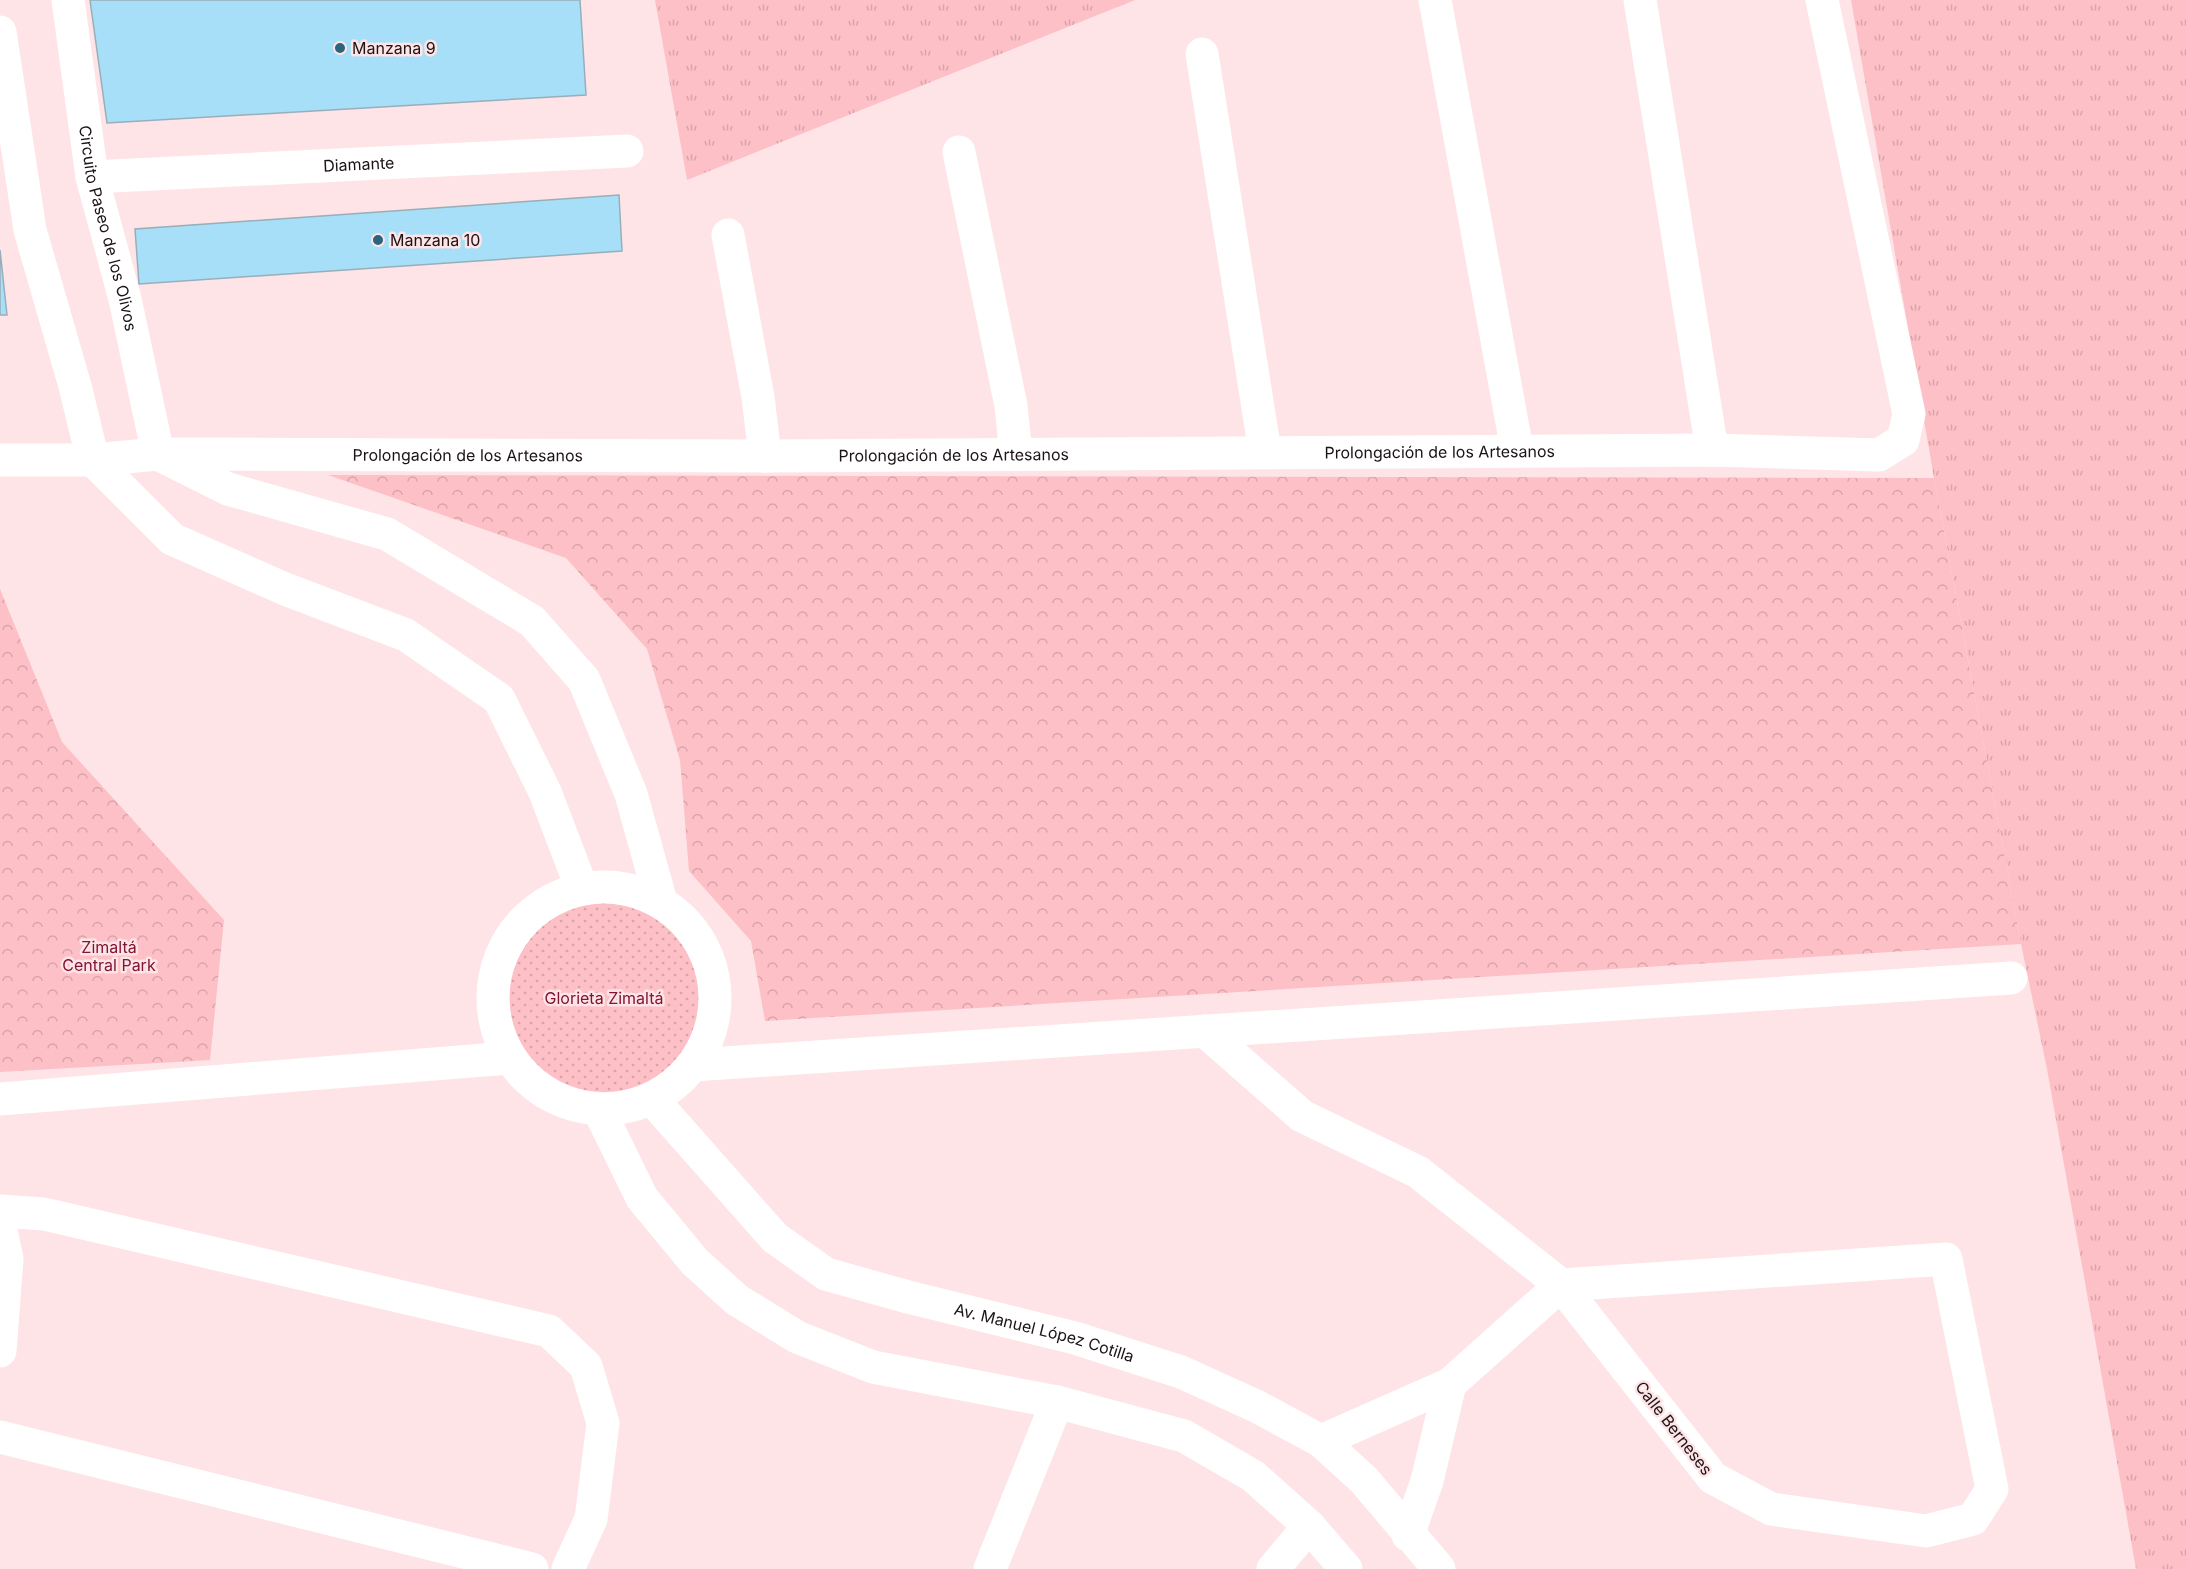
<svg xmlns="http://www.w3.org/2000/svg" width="2186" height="1569" viewBox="0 0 2186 1569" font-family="Inter,sans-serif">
  <defs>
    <pattern id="grass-tufts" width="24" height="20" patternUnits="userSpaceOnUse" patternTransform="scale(1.5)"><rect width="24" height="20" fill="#fdc0c7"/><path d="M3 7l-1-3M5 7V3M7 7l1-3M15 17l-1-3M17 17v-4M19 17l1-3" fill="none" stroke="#d8a4aa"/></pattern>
    <pattern id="forest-crowns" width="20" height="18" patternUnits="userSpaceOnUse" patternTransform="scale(1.5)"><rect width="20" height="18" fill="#fdc0c7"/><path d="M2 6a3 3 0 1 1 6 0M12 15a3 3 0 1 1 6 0" fill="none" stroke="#d8a4aa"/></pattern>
    <pattern id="garden-dots" width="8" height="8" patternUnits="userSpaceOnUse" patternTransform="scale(1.5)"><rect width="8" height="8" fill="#fdc0c7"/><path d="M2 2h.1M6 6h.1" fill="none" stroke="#d8a4aa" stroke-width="1.8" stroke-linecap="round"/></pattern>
  </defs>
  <rect width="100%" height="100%" fill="#fee4e6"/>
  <path fill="url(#grass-tufts)" d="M655 0H1135L687 180Z
    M1851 0H2186V1569H2136L2047 1069 2021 944 1934 478Z"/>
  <path fill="url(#forest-crowns)" d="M328 475 1934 478 2021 944 765 1021 751 941 689 871 680 760 647 649 566 558Z
    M0 589 62 742 224 920 210 1060 0 1072Z"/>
  <path fill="url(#garden-dots)" d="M509 997a95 95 0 1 1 190 0a95 95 0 1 1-190 0Z"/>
  <path fill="#a7dff9" stroke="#98aeb9" stroke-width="1.5" d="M90 0H580L586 95 107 123Z
    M619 195 622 251 139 284 135 229Z
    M0 250 7 315H0Z"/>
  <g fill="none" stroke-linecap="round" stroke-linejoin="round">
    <g stroke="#fff" stroke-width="33">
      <path id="s1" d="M68 0 92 177 125 299 158 454 228 489 387 534 532 621 584 680 631 794 661 902"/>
      <path d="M1435 0 1517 450"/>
      <path d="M1640 0 1712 450"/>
      <path d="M0 32 30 230 75 386 93 460"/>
      <path d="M1202 54 1265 452"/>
      <path d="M959 152 1011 406 1016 454"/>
      <path id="s2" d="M92 177 627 151"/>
      <path d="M728 235 758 397 765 456"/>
      <path id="s3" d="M0 460H93L158 454 765 456 1712 450 1879 455 1903 440 1909 414 1822 0"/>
      <path d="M93 460 172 539 285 589 406 635 499 699 545 792 582 889"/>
      <circle cx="604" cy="998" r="111"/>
      <path d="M1205 1031 1302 1116 1418 1172 1561 1285 1450 1384"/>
      <path d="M693 1065 2011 978"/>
      <path d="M0 1099 509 1058"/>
      <path id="s4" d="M652 1099 775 1238 826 1274 908 1297 1075 1338 1181 1372 1256 1406 1321 1441 1364 1480 1439 1569"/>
      <path d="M599 1110 642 1198 695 1262 737 1300 797 1337 873 1367 1057 1402 1184 1436 1253 1476 1309 1526 1346 1569"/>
      <path d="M0 1211 44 1214 549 1331 586 1366 603 1423 591 1519 568 1569"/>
      <path d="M0 1226 7 1259 0 1351"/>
      <path d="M1946 1259 1992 1489 1973 1519 1926 1531 1771 1509 1713 1478 1561 1285Z"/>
      <path d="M0 1437 532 1569"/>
      <path d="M1321 1441 1450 1384 1427 1481 1408 1535"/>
      <path d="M990 1569 1057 1402"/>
      <path d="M1273 1569 1309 1526"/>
    </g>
  </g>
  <g fill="#2a647d" stroke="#fee4e6" stroke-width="2">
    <circle cx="340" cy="48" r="6"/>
    <circle cx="378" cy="240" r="6"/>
  </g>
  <g text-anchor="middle" stroke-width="5" stroke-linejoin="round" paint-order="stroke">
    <g font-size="16" fill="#1c1314" stroke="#fee4e6" text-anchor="start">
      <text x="352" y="54">Manzana 9</text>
      <text x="390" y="246">Manzana 10</text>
    </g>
    <g font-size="16" fill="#1c1314" stroke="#fee4e6">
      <text dy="6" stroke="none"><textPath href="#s2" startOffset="267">Diamante</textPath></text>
      <text dy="6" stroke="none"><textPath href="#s1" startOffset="232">Circuito Paseo de los Olivos</textPath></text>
      <text dy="6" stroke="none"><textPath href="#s3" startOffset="1440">Prolongación de los Artesanos</textPath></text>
      <text dy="6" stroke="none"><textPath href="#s3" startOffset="468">Prolongación de los Artesanos</textPath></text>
      <text dy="6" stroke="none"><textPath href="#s3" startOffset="954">Prolongación de los Artesanos</textPath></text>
      <text dy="6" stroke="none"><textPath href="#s4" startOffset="474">Av. Manuel López Cotilla</textPath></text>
      <text transform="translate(1674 1428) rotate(52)" y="6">Calle Berneses</text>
    </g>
    <g font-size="16" fill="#821533" stroke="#fee4e6">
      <text x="109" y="953">Zimaltá<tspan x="109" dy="18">Central Park</tspan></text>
      <text x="604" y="1004">Glorieta Zimaltá</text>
    </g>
  </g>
</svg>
